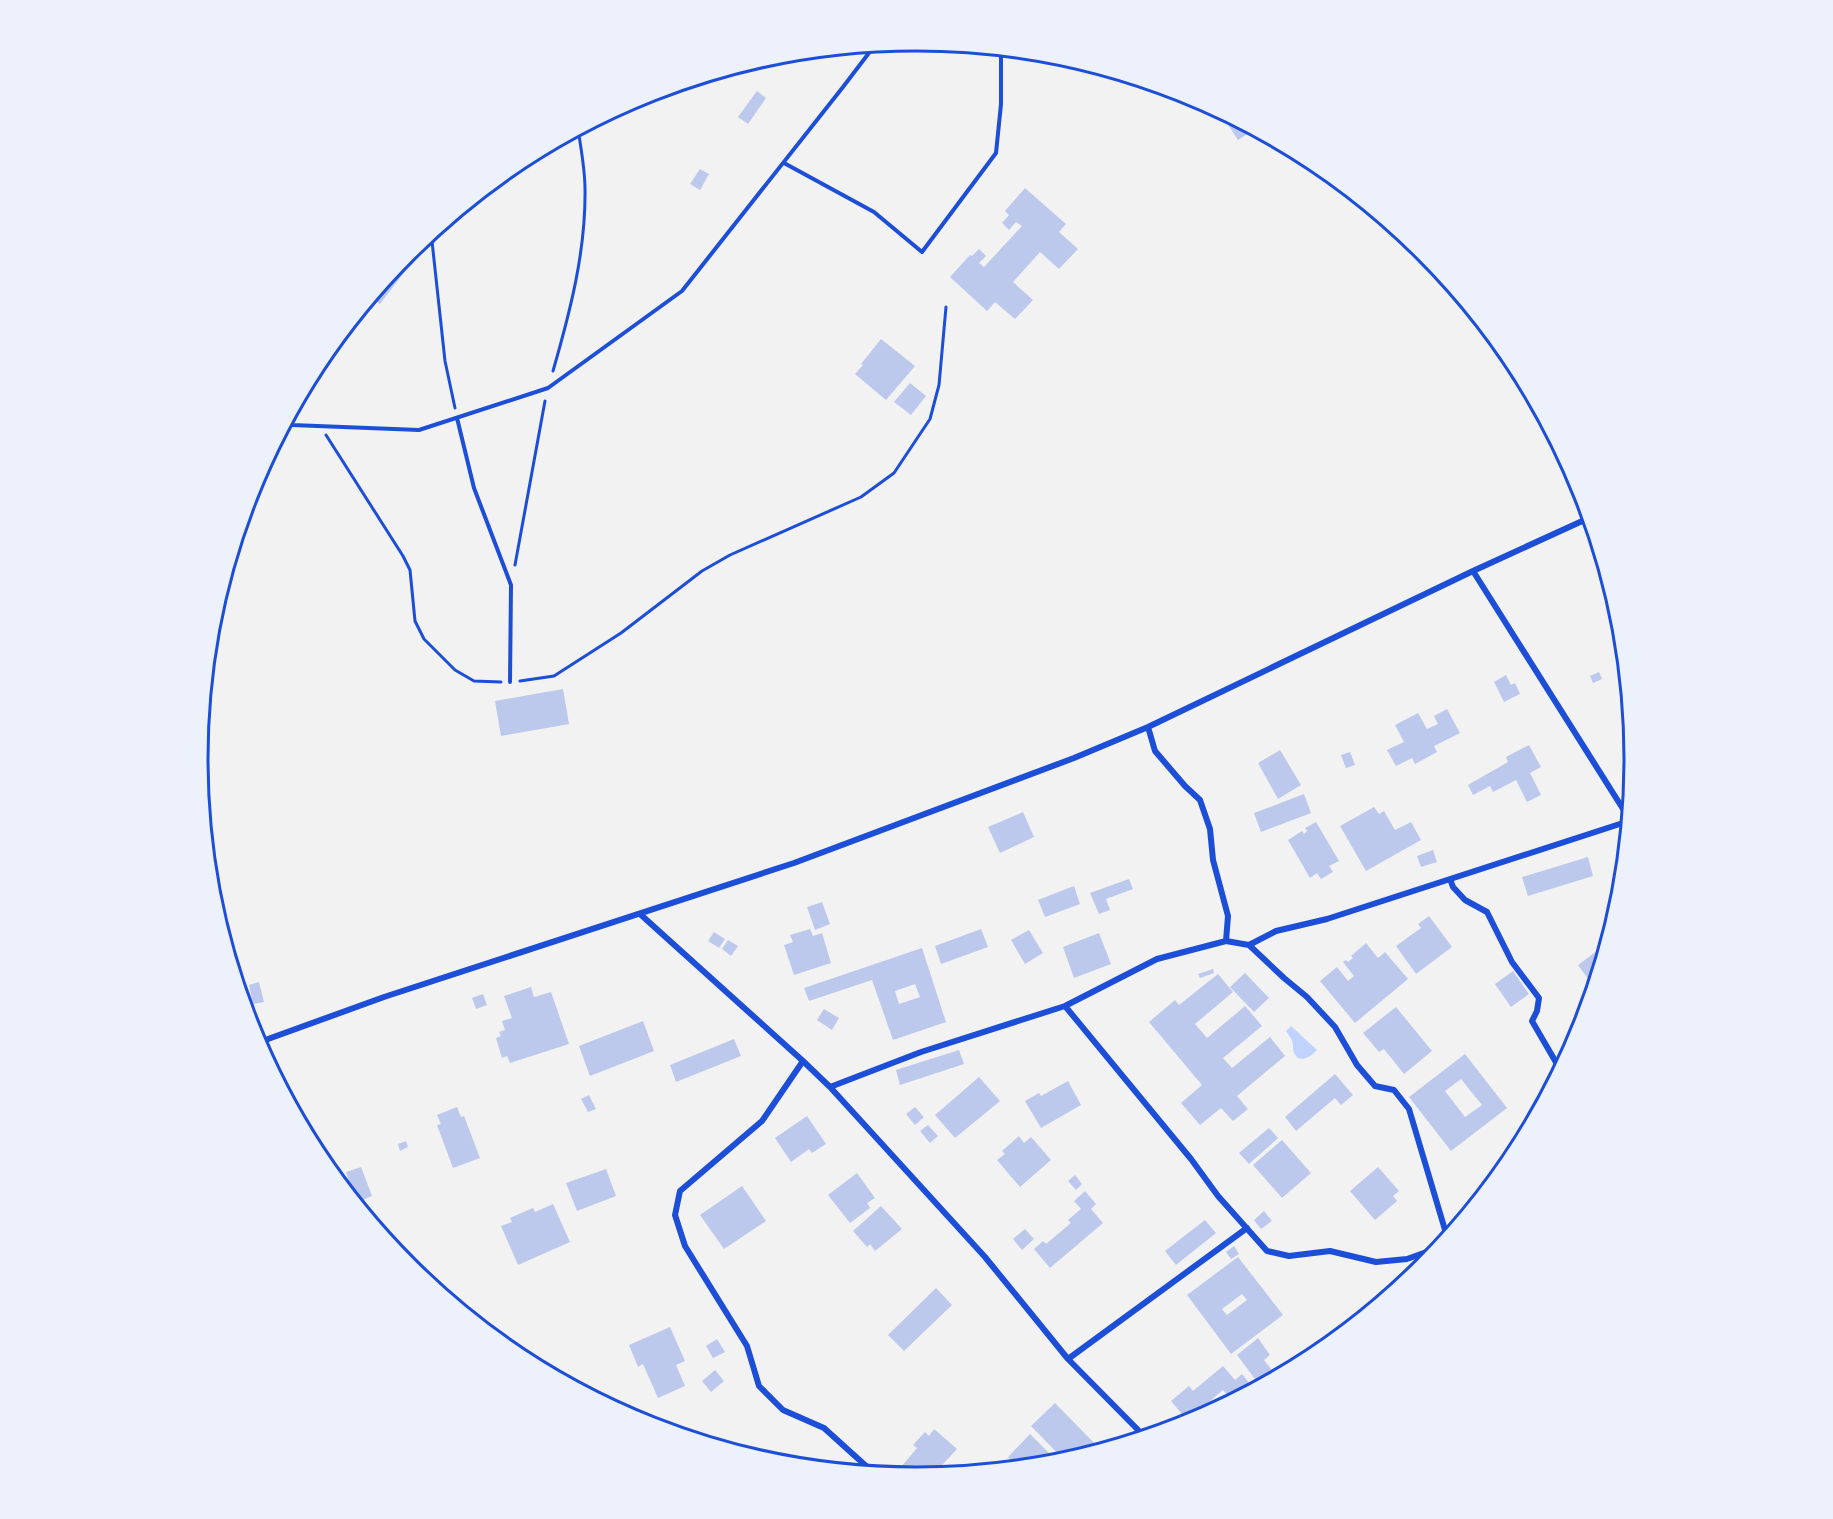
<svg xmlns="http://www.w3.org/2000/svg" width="1833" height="1519" viewBox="0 0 1833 1519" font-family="'Roboto Serif',serif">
  <rect width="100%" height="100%" fill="#f2f2f2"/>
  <path fill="#bfd3fe" d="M1291 1026 1317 1050C1310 1057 1298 1066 1293 1050 1293 1047 1293 1043 1292 1040 1290 1037 1288 1034 1286 1031Z"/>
  <path fill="#bdc9ec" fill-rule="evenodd" d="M757 91 766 98 748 124 738 117Z
    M1218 109 1237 119 1255 129 1238 140Z
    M700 169 709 174 700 190 690 184Z
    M1025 188 1066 224 1059 232 1078 249 1059 269 1040 252 1013 282 1033 300 1015 319 995 302 987 311 950 277 970 255 972 256 979 249 986 256 979 263 984 267 1022 226 1016 222 1009 230 1002 223 1009 215 1005 211Z
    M398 264 406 270 380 304 370 297Z
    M364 304 370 308 362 319 356 315Z
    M881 339 915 366 886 400 855 374 863 365 861 364Z
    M910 383 926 396 911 415 894 402Z
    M261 468 268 478 250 490 252 484Z
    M1622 626 1624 646H1623L1617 627Z
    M1599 672 1602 679 1593 683 1590 676Z
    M1506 675 1511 685 1515 683 1520 694 1504 702 1494 682Z
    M563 689 569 724 501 736 495 701Z
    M1447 709 1460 733 1434 746 1437 752 1415 764 1412 758 1396 766 1387 750 1404 742 1395 725 1418 713 1427 729 1438 724 1434 716Z
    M1529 745 1541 767 1530 773 1541 795 1527 802 1516 780 1493 792 1490 786 1473 795 1468 785 1508 762 1506 757Z
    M1280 750 1301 785 1278 799 1258 763Z
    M1350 752 1355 765 1346 768 1341 755Z
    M1304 794 1311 813 1261 832 1254 813Z
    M1374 807 1379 814 1384 811 1395 830 1411 822 1421 840 1366 871 1340 826Z
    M1023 812 1034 837 1000 853 988 827Z
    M1316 822 1339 861 1329 866 1333 872 1321 879 1317 873 1310 878 1288 840 1302 831 1304 834 1307 831 1305 828Z
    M1433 850 1437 862 1421 867 1417 856Z
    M1588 857 1593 876 1528 896 1522 877Z
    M1129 879 1133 889 1106 899 1110 910 1099 914 1090 893Z
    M1074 886 1080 904 1045 917 1038 900Z
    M822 902 830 924 815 930 807 907Z
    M1429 916 1452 947 1416 974 1396 946 1421 928 1418 924Z
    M810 929 813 936 822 933 831 963 794 975 784 945 793 942 790 935Z
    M981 929 988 947 941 964 935 946Z
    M1029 930 1043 953 1025 964 1011 940Z
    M714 932 725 939 719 948 708 941Z
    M1099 933 1111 964 1074 978 1063 947Z
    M728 940 738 946 731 956 722 949Z
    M1609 942 1600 972 1589 980 1578 965Z
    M1366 943 1378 958 1385 952 1408 979 1355 1023 1320 981 1337 967 1348 981 1354 976 1343 962 1346 960 1348 962 1353 958 1351 956Z
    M922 948 946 1022 893 1040 872 980 809 1001 804 988ZM915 984 920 997 899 1004 895 991Z
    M1213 969 1214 973 1200 978 1198 974Z
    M1513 971 1529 994 1511 1007 1495 984Z
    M1245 973 1269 998 1254 1012 1230 987Z
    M1218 974 1233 992 1195 1024 1207 1038 1245 1006 1262 1026 1223 1058 1232 1068 1270 1037 1285 1056 1237 1096 1248 1109 1233 1121 1221 1108 1200 1125 1181 1103 1202 1085 1149 1022 1175 1000 1179 1005Z
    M259 982 264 1002 253 1004 249 985Z
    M245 985 249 1000 242 1002 238 986Z
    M531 987 534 997 551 992 569 1044 510 1063 507 1056 502 1058 496 1038 501 1036 499 1032 505 1030 502 1021 512 1018 504 996Z
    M483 994 487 1005 476 1009 472 998Z
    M1396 1007 1432 1051 1404 1074 1384 1049 1379 1052 1363 1033Z
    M824 1009 839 1018 832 1030 817 1020Z
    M643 1021 654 1051 590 1076 579 1046Z
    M734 1039 741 1056 676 1082 670 1065Z
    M959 1050 964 1064 900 1085 896 1070Z
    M1465 1054 1507 1108 1451 1151 1409 1097ZM1461 1079 1482 1105 1465 1117 1445 1091Z
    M1335 1074 1353 1095 1341 1105 1335 1098 1296 1131 1285 1117Z
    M979 1077 1000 1101 955 1138 935 1115Z
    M1068 1081 1081 1105 1041 1128 1025 1101 1039 1093 1041 1096Z
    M589 1095 596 1109 588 1112 581 1099Z
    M457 1107 461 1117 464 1116 480 1158 453 1168 437 1125 441 1124 437 1115Z
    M915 1107 924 1117 915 1125 906 1114Z
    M807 1116 826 1144 812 1153 809 1149 791 1162 775 1138Z
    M928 1125 938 1136 930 1143 920 1131Z
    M1269 1128 1278 1138 1249 1164 1239 1153Z
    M1019 1136 1024 1143 1031 1137 1051 1160 1020 1187 997 1160 1005 1154 1002 1151Z
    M1282 1140 1311 1173 1282 1198 1253 1165Z
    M406 1141 408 1147 400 1151 398 1144Z
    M361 1167 372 1196 355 1203 340 1184 349 1181 346 1172Z
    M1378 1167 1399 1191 1393 1196 1397 1201 1375 1220 1350 1191Z
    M606 1169 616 1196 577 1211 566 1183Z
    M857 1173 875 1198 867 1203 870 1208 850 1223 828 1195Z
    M1075 1175 1082 1184 1076 1190 1068 1181Z
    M742 1186 766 1221 724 1249 700 1215Z
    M1085 1191 1096 1204 1091 1209 1103 1223 1050 1268 1034 1249 1043 1241 1046 1244 1071 1223 1068 1220 1081 1209 1074 1201Z
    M553 1204 570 1242 518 1265 501 1226 512 1222 510 1218 533 1208 535 1212Z
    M881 1206 902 1229 875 1251 870 1244 867 1247 853 1231Z
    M1264 1211 1272 1221 1261 1229 1254 1220Z
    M1205 1220 1216 1233 1176 1265 1165 1251Z
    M1025 1229 1034 1239 1022 1250 1013 1239Z
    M1234 1246 1239 1254 1231 1259 1226 1252Z
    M1238 1257 1283 1315 1231 1354 1187 1295ZM1242 1294 1247 1300 1227 1315 1222 1309Z
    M936 1288 952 1305 904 1351 888 1335Z
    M670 1327 685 1361 676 1365 685 1386 658 1398 643 1364 638 1367 629 1345Z
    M1258 1338 1270 1355 1264 1360 1278 1378 1261 1387 1237 1355Z
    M717 1339 725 1352 713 1358 706 1346Z
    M1223 1366 1235 1380 1242 1374 1255 1390 1223 1407 1220 1403 1228 1396 1223 1390 1187 1420 1171 1401 1189 1386 1193 1391Z
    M715 1370 724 1381 711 1392 702 1381Z
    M1055 1403 1102 1451 1066 1462 1031 1426Z
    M934 1429 957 1449 931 1477 914 1478 901 1467 917 1448 913 1445 925 1432 929 1436Z
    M1030 1434 1060 1464 1019 1468 1008 1457Z
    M765 1450 774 1464 752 1457Z"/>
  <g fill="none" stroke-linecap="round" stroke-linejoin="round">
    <path stroke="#1d4ed8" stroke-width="3" d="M431 232 445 361 455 408
      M553 371C570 312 586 251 585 189 585 169 581 149 578 129
      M326 435 403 556 410 570 415 621 424 639 455 670 474 681 501 682
      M515 565 545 401
      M520 681 554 676 621 633 702 571 730 555 861 497 894 473 930 419 939 385 946 307"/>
    <path stroke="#1d4ed8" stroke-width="4" d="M784 163 874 212 922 252 996 153 1001 104V49
      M457 418 474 488 511 585 510 682
      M285 423 292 425 419 430 548 388 682 291 843 87 875 45"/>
    <path stroke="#1d4ed8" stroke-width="6" d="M1473 571 1630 820
      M1148 727 1155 751 1185 786 1200 800 1210 829 1213 860 1228 916 1226 941
      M1450 879 1453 887 1465 900 1487 912 1512 962 1539 998 1537 1011 1532 1021 1561 1071
      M640 914 803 1061 830 1087 985 1257 1068 1359 1146 1438
      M1249 945 1284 978 1307 997 1335 1027 1357 1065 1375 1086 1394 1090 1409 1109 1448 1240
      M1065 1006 1191 1159 1218 1196 1267 1251 1289 1256 1330 1251 1376 1262 1407 1259 1432 1250H1439
      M257 1043 384 997 794 863 1074 758 1148 727 1473 571 1591 517
      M803 1061 762 1121 680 1191 675 1215 685 1246 747 1346 759 1386 783 1410 824 1428 876 1475
      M830 1087 921 1052 1065 1006 1157 959 1226 941 1249 945 1276 931 1327 919 1629 821
      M1068 1359 1247 1228"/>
  </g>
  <path d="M0 0H1833V1519H0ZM208 759a708 708 0 1 1 1416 0a708 708 0 1 1-1416 0Z" fill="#edf1fc" fill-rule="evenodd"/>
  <path fill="none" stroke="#1d4ed8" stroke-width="3" d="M208 759a708 708 0 1 1 1416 0a708 708 0 1 1-1416 0Z"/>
</svg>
